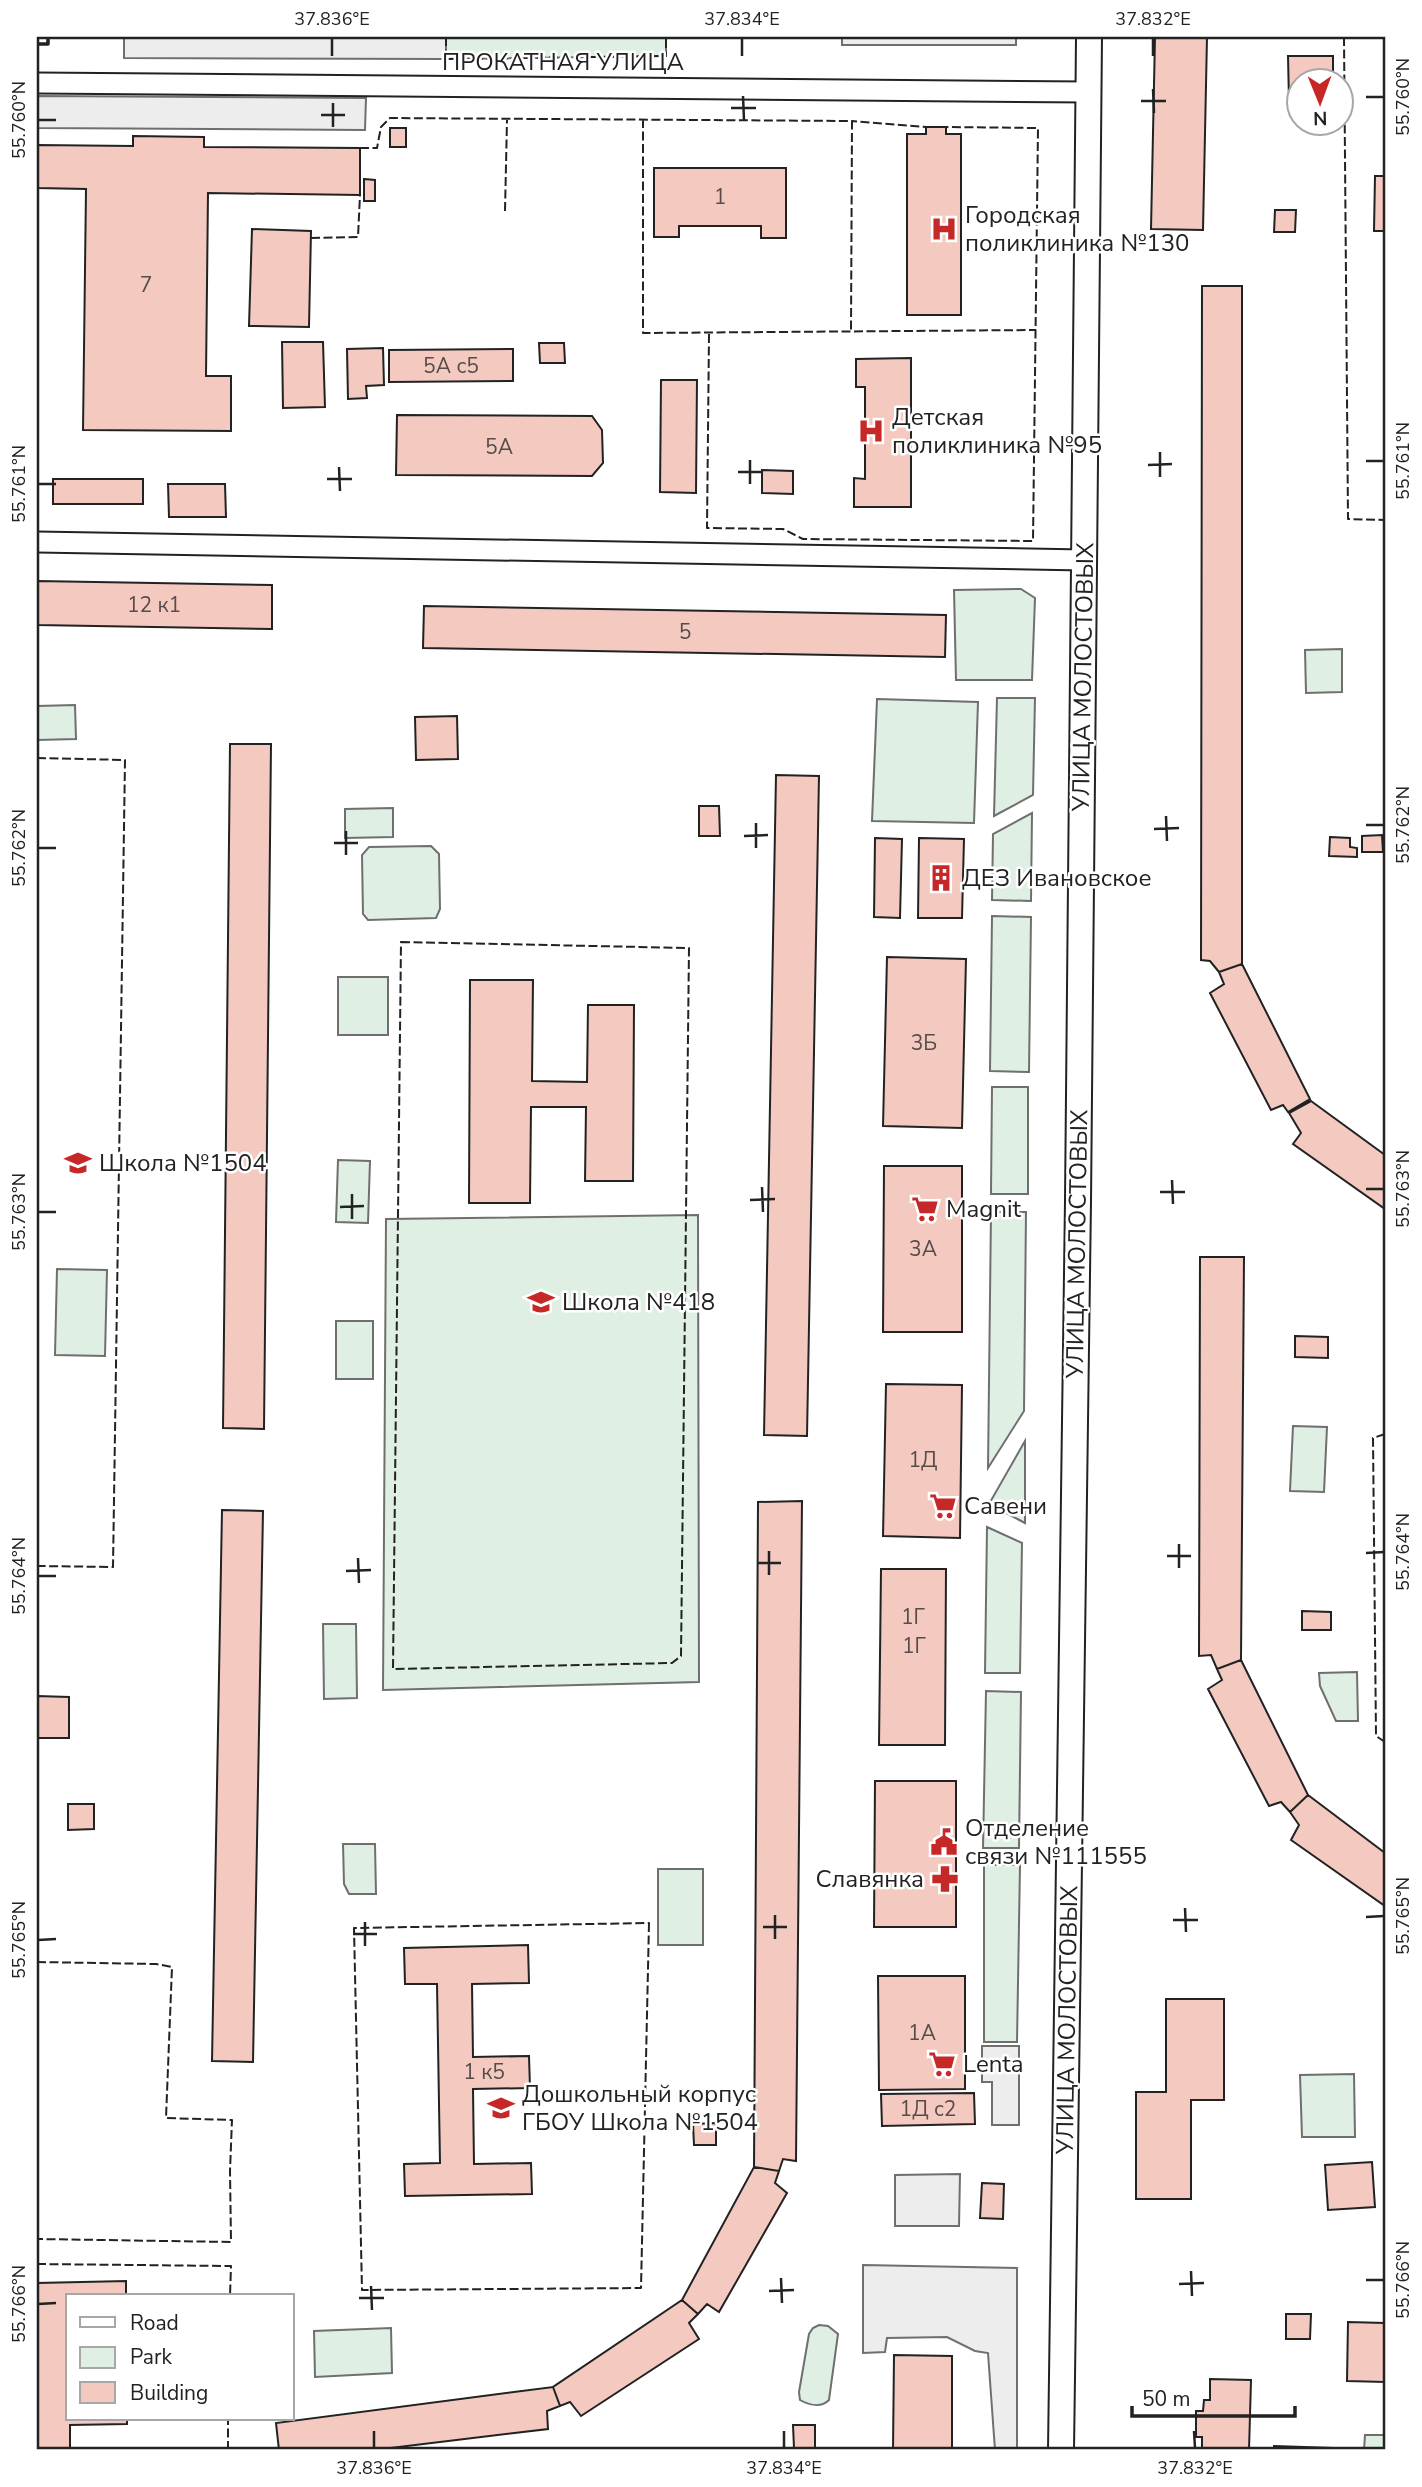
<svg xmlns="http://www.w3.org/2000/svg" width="1422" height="2487" viewBox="0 0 1422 2487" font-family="'Nunito Sans',sans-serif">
  <rect width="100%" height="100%" fill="#fff"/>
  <path fill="#e0efe3" stroke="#6f6f6f" stroke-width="2" d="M446 37H666V56L446 59Z
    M1021 589 1035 598 1032 680H956L954 590Z
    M1342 649V692L1306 693 1305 650Z
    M997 698H1035L1033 795 994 816Z
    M877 699 978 702 974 823 872 821Z
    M75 705 76 739 37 740V706Z
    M393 808V837L345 838V809Z
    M1032 813 1031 901 992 900 993 834Z
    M431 846 439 854 440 909 436 918 368 920 363 914 362 855 369 847Z
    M992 916 1031 917 1029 1072 990 1071Z
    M338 977H388V1035H338Z
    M992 1087H1028V1194H991Z
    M338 1160 370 1161 368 1223 336 1222Z
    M991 1212H1026L1024 1411 988 1468Z
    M698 1215 699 1682 383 1690 386 1219Z
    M57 1269 107 1270 105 1356 55 1355Z
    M336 1321H373V1379H336Z
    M1293 1426 1327 1427 1324 1492 1290 1491Z
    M1025 1441V1523L989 1504Z
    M987 1527 1022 1543 1020 1673H985Z
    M323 1624H356L357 1698 324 1699Z
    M1357 1672 1358 1721H1336L1320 1686 1319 1673Z
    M986 1691 1021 1692 1019 1848H983Z
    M343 1844H375L376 1894H349L344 1884Z
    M984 1865H1020L1017 2042H984Z
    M658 1869H703V1945H658Z
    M1354 2074 1355 2137H1302L1300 2075Z
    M819 2325 828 2326 838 2334 829 2400C821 2408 809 2405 800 2400L799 2392 809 2334 813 2328Z
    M391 2328 392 2373 315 2377 314 2331Z
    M1365 2435H1385V2450H1364Z"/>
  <path fill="#ededed" stroke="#6f6f6f" stroke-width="2" d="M124 37H446V59L124 58Z
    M842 37H1016V45H842Z
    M37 96 366 98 365 130 37 128Z
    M982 2046H1019V2125H992V2082H982Z
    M960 2174 959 2226H895V2175Z
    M863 2265 1017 2268V2450H995L988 2353 975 2351 947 2337 887 2338 885 2352 863 2353Z"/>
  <path fill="#f3c9c0" stroke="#222" stroke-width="2" d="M1155 37H1207L1203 230 1151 229Z
    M1288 56H1333V80H1300V101H1289Z
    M926 127H946V134H961V315H907V134H926Z
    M390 128H406V147H390Z
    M133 136 204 137V147L360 148V195L208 193 206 376H231V431L83 430 86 189 37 188V145L133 146Z
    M654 168H786V238H761V226H679V237H654Z
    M1375 176H1385V231H1374Z
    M364 179 375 180V201H364Z
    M1275 210H1296L1295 232H1274Z
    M252 229 311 231 309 327 249 326Z
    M1202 286H1242V964L1219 972 1210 961 1201 960Z
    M282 342H323L325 407 283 408Z
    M539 343H564L565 363H540Z
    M383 348 384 385 366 386 367 398 348 399 347 349Z
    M513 349V381L389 382V350Z
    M911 358V507H854V478L865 479V387H856V359Z
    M661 380H697L696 493 660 492Z
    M397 415 592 416 602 430 603 463 592 476 396 475Z
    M762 470 793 471V494L762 493Z
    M53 479H143V504H53Z
    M168 484H225L226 517H169Z
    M37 581 272 585V629L37 625Z
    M424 606 946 615 945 657 423 648Z
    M457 716 458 759 416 760 415 717Z
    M230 744H271L264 1429 223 1428Z
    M776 775 819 776 807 1436 764 1435Z
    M699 806H719L720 836H699Z
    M1382 835 1383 852H1362V836Z
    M1330 837 1350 838V847L1357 848V857L1329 856Z
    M875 838 902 839 900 918 874 917Z
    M919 838 964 839 962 918H918Z
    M887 957 966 959 962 1128 883 1126Z
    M1242 964 1310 1099 1288 1112 1283 1105 1271 1110 1210 993 1224 984 1219 972Z
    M470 980H533L532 1081 587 1082 588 1005H634L633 1181H585L586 1107H531L530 1203H469Z
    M1311 1101 1385 1155V1209L1293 1144 1301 1133 1289 1113Z
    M884 1166H962V1332H883Z
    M1200 1257H1244L1241 1660 1217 1669 1211 1655 1199 1656Z
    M1295 1336 1328 1337V1358L1295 1357Z
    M886 1384 962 1385 960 1538 883 1536Z
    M802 1501 796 2161 783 2159 779 2171 754 2167 758 1502Z
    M222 1510 263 1511 253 2062 212 2061Z
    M881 1569H946L945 1745H879Z
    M1302 1611 1331 1612V1630H1302Z
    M1241 1660 1308 1795 1290 1812 1281 1802 1269 1806 1208 1689 1222 1680 1217 1669Z
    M37 1696 69 1697V1738H37Z
    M875 1781H956V1927H874Z
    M1308 1795 1385 1853V1906L1291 1840 1299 1825 1290 1812Z
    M68 1804H94V1829L68 1830Z
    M528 1945 529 1983 472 1984 473 2057 529 2056 530 2088 473 2089 474 2164 531 2163 532 2194 405 2196 404 2164 440 2163 437 1984H405L404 1948Z
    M878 1976H965V2089L879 2090Z
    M1166 1999H1224V2100H1191V2199H1136V2092H1166Z
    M974 2093 975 2124 882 2126 881 2094Z
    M716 2123V2145H694L693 2124Z
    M1372 2162 1375 2207 1328 2210 1325 2165Z
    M754 2167 779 2171 775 2183 787 2193 719 2312 707 2304 698 2314 682 2300Z
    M982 2183 1004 2184 1003 2219 980 2218Z
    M126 2281V2296H68V2419H127V2424L70 2425V2450H37V2283Z
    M682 2300 698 2314 689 2323 699 2339 581 2416 570 2402 560 2406 553 2387Z
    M1286 2314H1311L1310 2339H1286Z
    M1348 2322 1385 2323V2382L1347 2381Z
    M894 2355 952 2356V2450H893Z
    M1210 2379 1251 2380 1249 2450H1196V2448H1202V2437H1196V2411H1203L1204 2400H1210Z
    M553 2387 560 2406 547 2411 548 2429 374 2450H279L276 2423Z
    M793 2425H815V2448H794Z
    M1274 2446 1333 2448V2450H1274Z"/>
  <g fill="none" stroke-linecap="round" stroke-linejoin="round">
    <defs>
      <path id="minor" d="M37 83 1089 92
        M37 542 1084 560"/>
      <path id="tertiary" d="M1061 2450 1078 1201 1089 37"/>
    </defs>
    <use href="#minor" stroke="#222" stroke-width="23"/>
    <use href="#tertiary" stroke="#222" stroke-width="28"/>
    <use href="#minor" stroke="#fff" stroke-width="19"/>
    <use href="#tertiary" stroke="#fff" stroke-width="24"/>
    <path stroke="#222" stroke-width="2" stroke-dasharray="9 3.5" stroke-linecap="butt" d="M446 37V59L666 56V37
      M1344 37 1348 519 1385 520
      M643 119V333L1036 330
      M852 125V121L926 127
      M360 148H377L381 127 390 118 852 121 851 331
      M505 211 507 120
      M311 238 358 237 360 195
      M709 334 707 528 783 529 803 539 1033 541 1038 128 946 127
      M37 758 125 760 113 1567 37 1566
      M401 942 689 948 681 1656 672 1663 393 1669Z
      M1385 1434 1373 1438 1376 1736 1385 1742
      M649 1923 641 2288 362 2290 354 1928Z
      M37 1962 156 1964 172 1967 166 2118 232 2120 230 2171 231 2242 37 2239
      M37 2264 231 2266 230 2296
      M228 2450V2419"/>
    <path stroke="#222" stroke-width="3.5" d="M37 44H48V37"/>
  </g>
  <path fill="none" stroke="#222" stroke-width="2.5" d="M332 38V56M742 38V56M1153 38V56M1153 89 1154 113M743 96 744 120M1366 97H1384M1141 101H1166M333 103V127M731 108H756M321 115H345M38 120H56M1160 452V477M750 460V484M1366 461H1384M1148 465 1172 464M339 467 340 491M738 472H762M327 479H352M38 484H56M1166 816 1167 841M756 823V848M1366 825H1384M1154 829 1179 828M346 831V855M744 836 768 835M334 843H358M38 848H56M1172 1180 1173 1204M762 1187 763 1212M1366 1189H1384M1160 1192H1185M352 1194V1219M750 1200 775 1199M340 1207 364 1206M38 1212H56M1179 1544V1568M769 1551V1575M1366 1553 1384 1552M1167 1556H1191M358 1558 359 1583M757 1563H781M346 1571 371 1570M38 1576H56M1185 1908 1186 1932M775 1915V1939M1366 1917 1384 1916M1173 1920H1198M365 1922V1946M763 1927H787M353 1934H377M38 1940 56 1939M1191 2271 1192 2296M781 2278 782 2303M1366 2280H1384M1179 2284 1204 2283M371 2286 372 2310M769 2291 794 2290M359 2298H384M38 2304 56 2303M374 2431V2448M784 2431V2448M1194 2431 1195 2448"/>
  <defs>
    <symbol id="hospital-bare" viewBox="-9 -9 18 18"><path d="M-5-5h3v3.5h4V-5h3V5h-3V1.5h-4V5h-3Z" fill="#c62828" stroke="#fff" stroke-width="2.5" paint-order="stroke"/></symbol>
    <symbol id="building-bare" viewBox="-9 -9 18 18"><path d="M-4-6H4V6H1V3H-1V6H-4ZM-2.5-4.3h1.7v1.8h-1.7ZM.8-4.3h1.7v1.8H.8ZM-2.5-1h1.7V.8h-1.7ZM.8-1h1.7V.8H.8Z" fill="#c62828" stroke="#fff" stroke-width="2.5" paint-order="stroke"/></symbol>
    <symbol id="school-bare" viewBox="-9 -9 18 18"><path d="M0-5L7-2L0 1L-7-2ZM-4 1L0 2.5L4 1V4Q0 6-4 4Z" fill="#c62828" stroke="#fff" stroke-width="2.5" paint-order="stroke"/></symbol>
    <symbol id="supermarket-bare" viewBox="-9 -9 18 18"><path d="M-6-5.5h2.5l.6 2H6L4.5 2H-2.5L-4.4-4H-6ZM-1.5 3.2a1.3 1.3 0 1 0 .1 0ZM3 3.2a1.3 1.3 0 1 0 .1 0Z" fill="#c62828" stroke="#fff" stroke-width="2.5" paint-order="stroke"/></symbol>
    <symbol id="civic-bare" viewBox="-9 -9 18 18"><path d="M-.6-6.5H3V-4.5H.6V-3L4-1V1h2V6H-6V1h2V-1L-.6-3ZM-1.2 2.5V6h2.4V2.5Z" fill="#c62828" stroke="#fff" stroke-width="2.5" paint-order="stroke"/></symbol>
    <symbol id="pharmacy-bare" viewBox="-9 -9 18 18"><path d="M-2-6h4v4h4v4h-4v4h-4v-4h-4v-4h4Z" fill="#c62828" stroke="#fff" stroke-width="2.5" paint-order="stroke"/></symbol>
  </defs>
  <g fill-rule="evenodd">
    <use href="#hospital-bare" x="925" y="210" width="38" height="38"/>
    <use href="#hospital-bare" x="852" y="412" width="38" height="38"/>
    <use href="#building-bare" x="922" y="859" width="38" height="38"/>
    <use href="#school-bare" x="59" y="1144" width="38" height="38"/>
    <use href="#supermarket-bare" x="906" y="1190" width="38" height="38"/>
    <use href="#school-bare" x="522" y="1283" width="38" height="38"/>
    <use href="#supermarket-bare" x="924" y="1487" width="38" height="38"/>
    <use href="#civic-bare" x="925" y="1823" width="38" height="38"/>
    <use href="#pharmacy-bare" x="926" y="1860" width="38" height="38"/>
    <use href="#supermarket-bare" x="923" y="2045" width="38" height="38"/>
    <use href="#school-bare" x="482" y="2089" width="38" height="38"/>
  </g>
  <g text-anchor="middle" stroke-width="5" stroke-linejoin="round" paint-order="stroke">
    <g font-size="21" fill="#564c4a">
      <text x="720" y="204">1</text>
      <text x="146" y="292">7</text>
      <text x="451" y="373">5А с5</text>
      <text x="499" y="454">5А</text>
      <text x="154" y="612">12 к1</text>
      <text x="685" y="639">5</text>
      <text x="924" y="1050">3Б</text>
      <text x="923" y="1256">3А</text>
      <text x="923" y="1467">1Д</text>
      <text x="913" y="1624">1Г</text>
      <text x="914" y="1653">1Г</text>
      <text x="922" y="2040">1А</text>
      <text x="484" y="2079">1 к5</text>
      <text x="928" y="2116">1Д с2</text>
    </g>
    <g font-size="24" fill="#222" stroke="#fff">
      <text x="563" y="70">ПРОКАТНАЯ УЛИЦА</text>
      <text transform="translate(1083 677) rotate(-89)" y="8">УЛИЦА МОЛОСТОВЫХ</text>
      <text transform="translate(1077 1244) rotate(-89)" y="8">УЛИЦА МОЛОСТОВЫХ</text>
      <text transform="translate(1067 2020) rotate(-89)" y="8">УЛИЦА МОЛОСТОВЫХ</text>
    </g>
    <g font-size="24" fill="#222" stroke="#fff" text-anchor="start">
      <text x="965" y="223">Городская<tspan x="965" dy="28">поликлиника №130</tspan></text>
      <text x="892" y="425">Детская<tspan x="892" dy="28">поликлиника №95</tspan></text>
      <text x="962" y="886">ДЕЗ Ивановское</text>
      <text x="99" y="1171">Школа №1504</text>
      <text x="946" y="1217">Magnit</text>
      <text x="562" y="1310">Школа №418</text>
      <text x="964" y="1514">Савени</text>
      <text x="965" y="1836">Отделение<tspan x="965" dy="28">связи №111555</tspan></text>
      <text x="924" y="1887" text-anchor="end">Славянка</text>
      <text x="963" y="2072">Lenta</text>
      <text x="522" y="2102">Дошкольный корпус<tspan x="522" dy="28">ГБОУ Школа №1504</tspan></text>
    </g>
  </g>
  <rect width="1422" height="2487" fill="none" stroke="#ffffff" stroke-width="77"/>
  <rect x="66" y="2294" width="228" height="126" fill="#ffffff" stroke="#a7a7a7" stroke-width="2"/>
  <rect x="80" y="2317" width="35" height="10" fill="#ffffff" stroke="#a7a7a7" stroke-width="2"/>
  <text x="130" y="2330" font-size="21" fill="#222222">Road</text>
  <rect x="80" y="2347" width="35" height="21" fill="#e0efe3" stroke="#a7a7a7" stroke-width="2"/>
  <text x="130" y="2364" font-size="21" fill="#222222">Park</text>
  <rect x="80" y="2382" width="35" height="21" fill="#f3c9c0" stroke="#a7a7a7" stroke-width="2"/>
  <text x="130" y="2400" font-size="21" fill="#222222">Building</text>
  <g transform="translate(1320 102) rotate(179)"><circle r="33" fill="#ffffff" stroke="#a7a7a7" stroke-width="2"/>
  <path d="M0-5L12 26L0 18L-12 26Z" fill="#c62828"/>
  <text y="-10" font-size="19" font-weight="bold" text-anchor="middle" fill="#222222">N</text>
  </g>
  <path d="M1132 2406v10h163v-10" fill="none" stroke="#222222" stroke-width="3.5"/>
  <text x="1142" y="2406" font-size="21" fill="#222222" stroke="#ffffff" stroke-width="5" paint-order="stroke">50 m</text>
  <rect x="38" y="38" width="1346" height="2410" fill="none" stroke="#222" stroke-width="2.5"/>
  <g font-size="18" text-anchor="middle" fill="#222">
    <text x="332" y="25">37.836°E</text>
    <text x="742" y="25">37.834°E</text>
    <text x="1153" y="25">37.832°E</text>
    <text transform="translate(1403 97) rotate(-90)" y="6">55.760°N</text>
    <text transform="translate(19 120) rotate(-90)" y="6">55.760°N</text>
    <text transform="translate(1403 461) rotate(-90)" y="6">55.761°N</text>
    <text transform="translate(19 484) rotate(-90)" y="6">55.761°N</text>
    <text transform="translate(1403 825) rotate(-90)" y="6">55.762°N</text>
    <text transform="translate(19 848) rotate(-90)" y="6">55.762°N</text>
    <text transform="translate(1403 1189) rotate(-90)" y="6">55.763°N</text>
    <text transform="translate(19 1212) rotate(-90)" y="6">55.763°N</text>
    <text transform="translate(1403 1552) rotate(-90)" y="6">55.764°N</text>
    <text transform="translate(19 1576) rotate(-90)" y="6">55.764°N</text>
    <text transform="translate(1403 1916) rotate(-90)" y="6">55.765°N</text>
    <text transform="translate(19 1940) rotate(-90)" y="6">55.765°N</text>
    <text transform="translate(1403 2280) rotate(-90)" y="6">55.766°N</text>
    <text transform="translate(19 2304) rotate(-90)" y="6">55.766°N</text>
    <text x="374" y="2474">37.836°E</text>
    <text x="784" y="2474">37.834°E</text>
    <text x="1195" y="2474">37.832°E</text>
  </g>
</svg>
